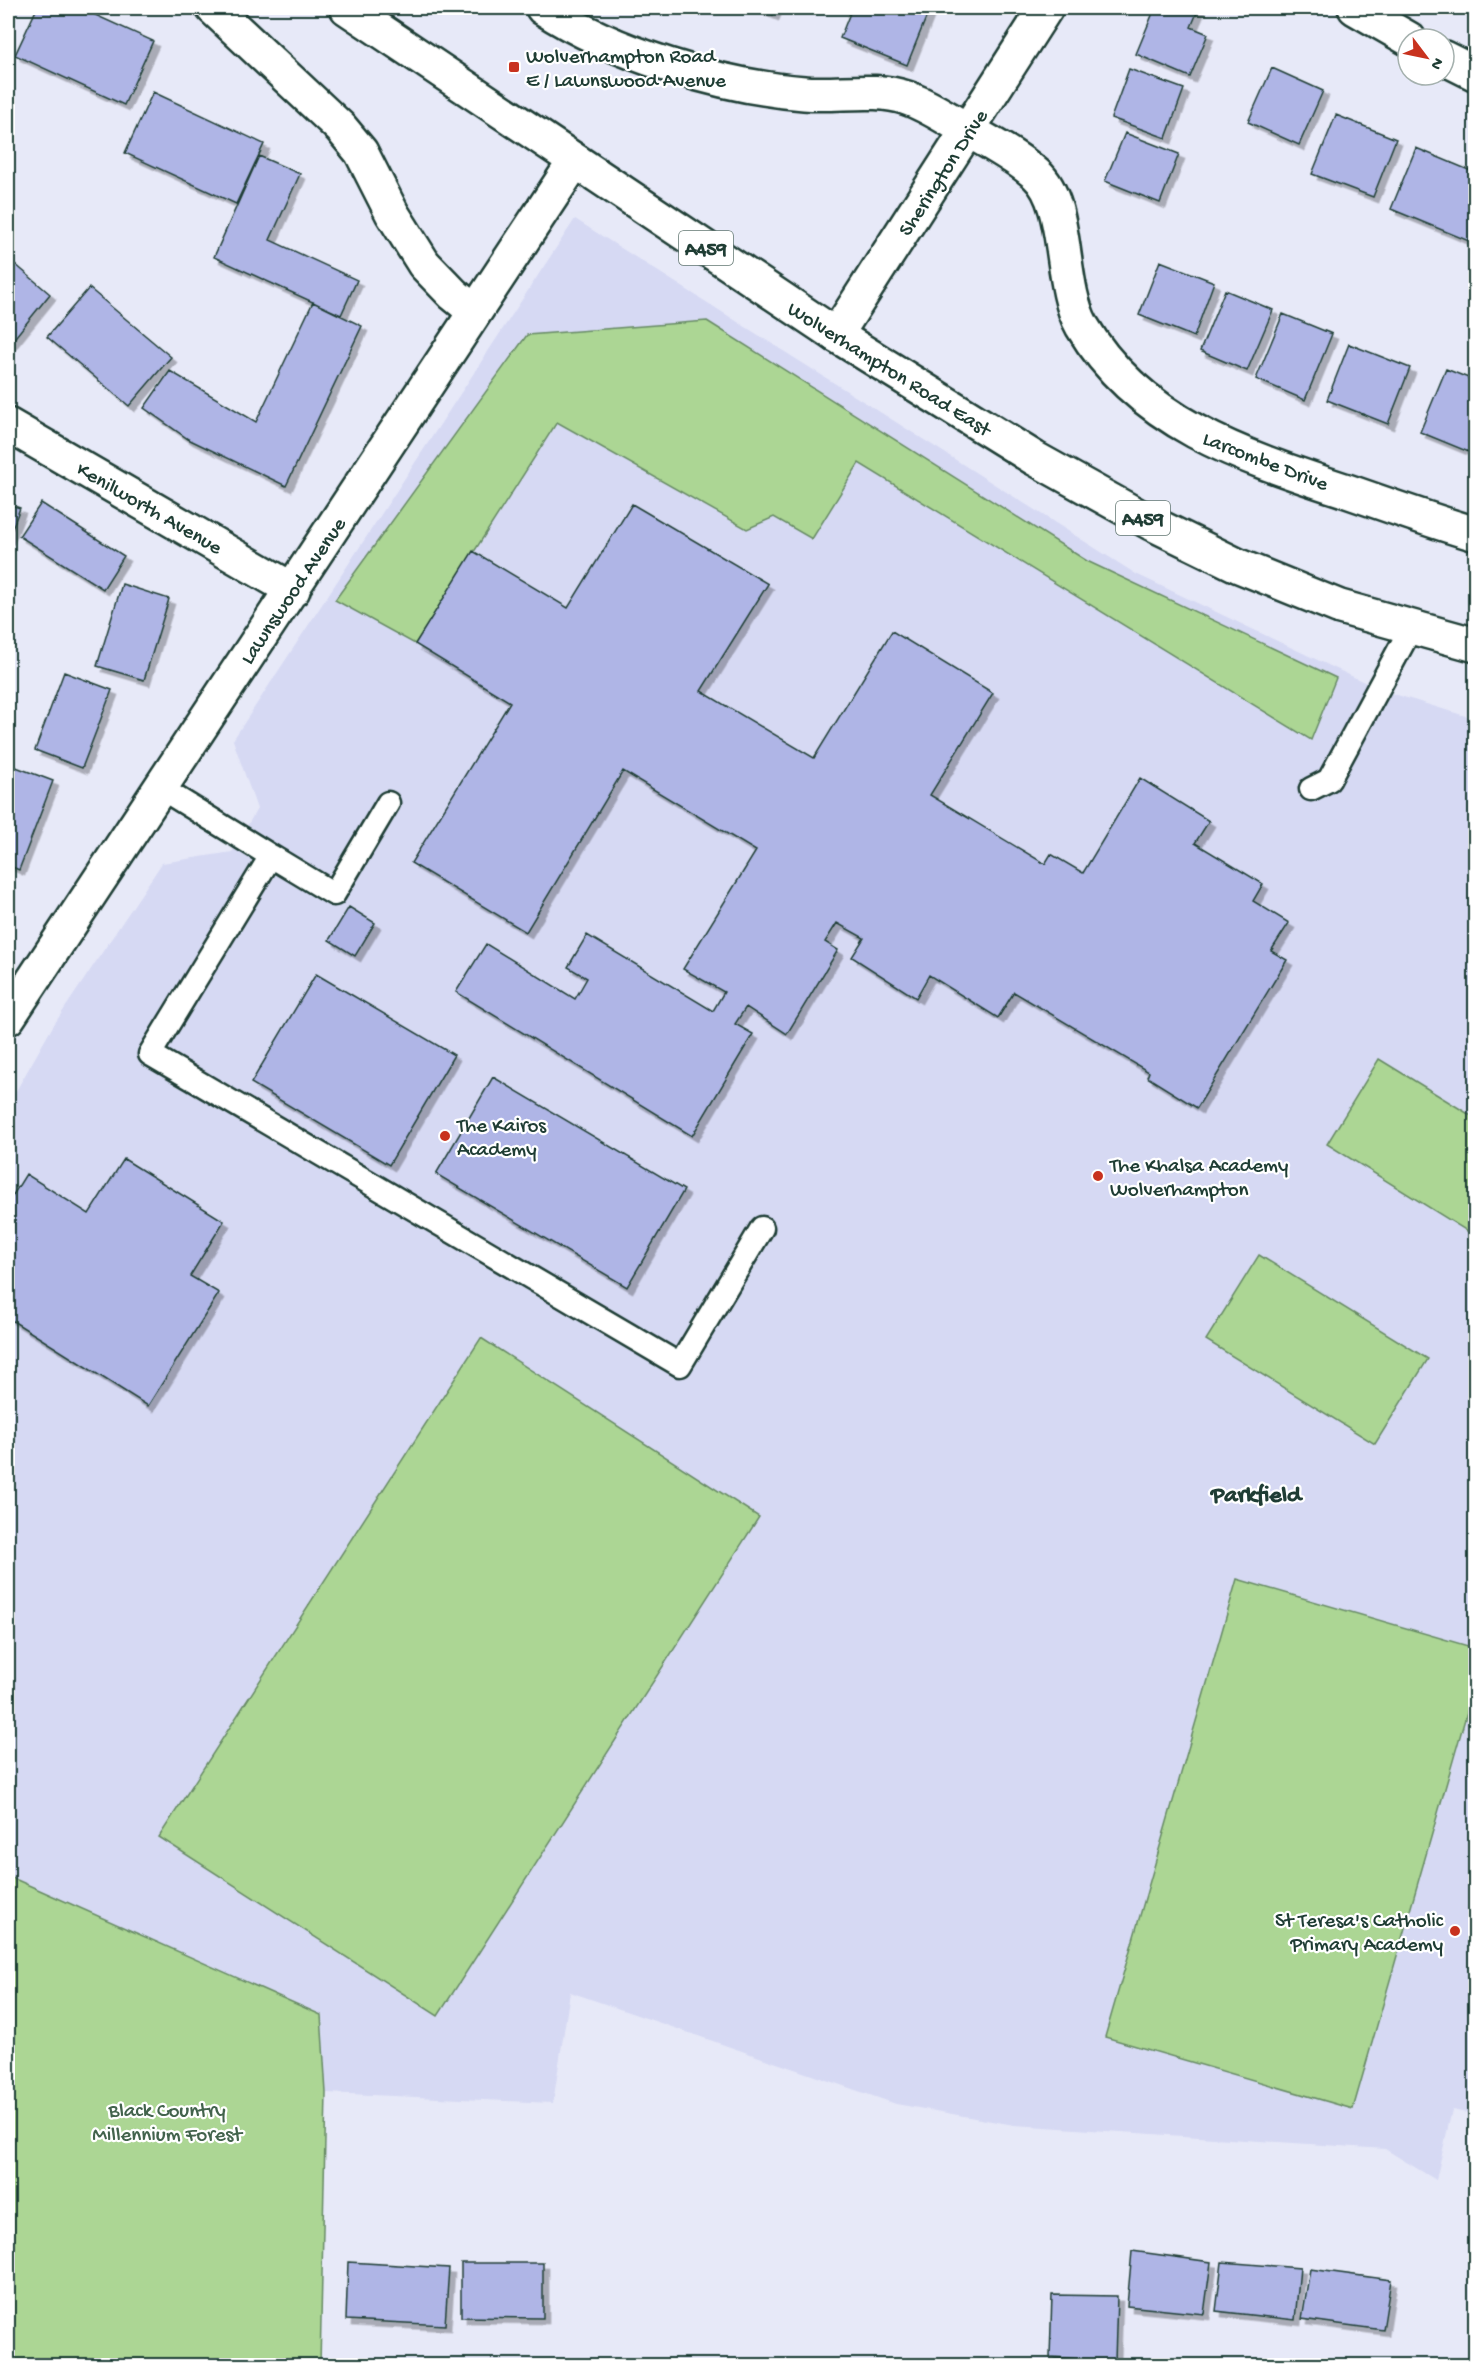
<svg xmlns="http://www.w3.org/2000/svg" width="1483" height="2373" viewBox="0 0 1483 2373" font-family="'Gochi Hand',sans-serif">
  <defs>
    <filter id="shadow"><feDropShadow dx="5.5" dy="5.5" stdDeviation="0" flood-color="#0004"/></filter>
  </defs>
  <rect width="100%" height="100%" fill="#e7e9f8"/>
  <filter id="ink" filterUnits="userSpaceOnUse"><feTurbulence type="fractalNoise" baseFrequency=".0167" numOctaves="2"/><feDisplacementMap in="SourceGraphic" scale="12" xChannelSelector="R" yChannelSelector="G"/><feConvolveMatrix kernelMatrix="1 2 1 2 8 2 1 2 1" color-interpolation-filters="sRGB"/></filter>
  <g filter="url(#ink)">
    <path fill="#d6d9f3" d="M575 219 1136 574 1381 690 1475 719 1476 2115 1452 2110 1436 2180 1385 2149 1014 2125 896 2104 570 1992 553 2103 326 2093 321 2015 8 1876V1105L53 1026 162 863 232 852 257 809 233 740Z"/>
    <path fill="#acd694" stroke="#668a64" stroke-width="1.5" d="M707 321 1087 561 1336 678 1311 740 859 463 812 539 774 517 747 529 557 422 415 644 335 600 527 335Z
      M1379 1059 1475 1118V1236L1327 1144Z
      M1259 1255 1428 1359 1375 1444 1206 1340Z
      M481 1338 759 1517 438 2016 159 1837Z
      M1237 1579 1475 1648V1684L1353 2109 1105 2037Z
      M8 1876 321 2015 326 2093 320 2365H8Z"/>
    <path fill="#afb5e6" stroke="#1f3d34" stroke-width="1.5" filter="url(#shadow)" d="M37 8H80L153 41 124 105 15 55Z
      M756 8H776L773 15Z
      M852 8H930L907 65 840 38Z
      M1155 8H1199L1191 27 1208 34 1190 77 1136 54Z
      M1272 68 1323 91 1299 145 1248 122Z
      M1129 69 1184 89 1166 138 1111 118Z
      M153 92 264 144 236 204 125 153Z
      M1336 115 1396 139 1373 197 1312 174Z
      M1125 133 1179 154 1160 203 1105 181Z
      M1416 148 1476 173V244L1391 209Z
      M259 156 300 174 270 240 357 280 341 315 214 257Z
      M8 258 50 294 8 346Z
      M1160 261 1214 282 1194 337 1139 315Z
      M89 288 171 357 129 406 47 337Z
      M1225 290 1273 310 1247 371 1200 351Z
      M313 302 362 326 286 486 188 439 144 408 170 371 256 422Z
      M1283 314 1332 334 1305 400 1256 379Z
      M1349 344 1410 368 1388 424 1327 400Z
      M1446 369 1476 381V455L1420 432Z
      M41 503 124 556 103 589 19 536Z
      M8 504 20 508 8 539Z
      M632 504 768 584 701 691 814 758 892 631 993 693 930 795 1045 864 1051 854 1083 873 1140 778 1209 821 1195 843 1263 884 1253 901 1289 923 1271 951 1287 960 1197 1108 1147 1077 1149 1072 1014 992 998 1018 929 975 916 998 852 957 864 938 837 923 825 942 838 950 787 1034 746 1007 735 1024 753 1034 692 1136 456 992 486 944 575 999 587 978 568 967 587 935 713 1011 724 992 683 969 756 851 623 771 526 932 411 863 510 702 415 644 473 551 568 608Z
      M122 584 169 599 144 680 97 666Z
      M64 672 112 690 82 768 35 750Z
      M8 764 53 781 19 870 8 865Z
      M349 907 375 923 355 956 329 940Z
      M316 974 454 1055 389 1165 251 1083Z
      M493 1077 684 1190 627 1287 436 1174Z
      M124 1159 224 1221 190 1276 219 1293 148 1406 8 1318V1203L26 1174 89 1214Z
      M1132 2251 1211 2262 1204 2314 1127 2306Z
      M348 2262 449 2268 445 2325 346 2320Z
      M1222 2262 1300 2268 1295 2320 1216 2311Z
      M461 2263H543V2318L461 2317Z
      M1310 2269 1391 2280 1383 2330 1302 2319Z
      M1052 2295 1117 2296 1115 2361 1050 2357Z"/>
    <g fill="none" stroke-linecap="round" stroke-linejoin="round">
      <defs>
        <path id="service" d="M159 787 271 856 150 1054 680 1365 762 1228
          M1311 789 1329 780 1411 628
          M271 856 334 894 388 803"/>
        <path id="minor" d="M213 8 341 128 361 152 392 213 424 264 453 294 475 312
          M543 8C612 53 722 87 804 93 838 96 874 87 907 98 928 105 949 120 968 130 990 143 1017 157 1036 174 1070 204 1058 283 1082 326 1139 423 1244 457 1344 490 1388 505 1431 521 1476 534
          M1355 8 1409 39
          M1444 58 1476 74
          M836 335 1046 8
          M8 425 293 590
          M8 1018 575 161"/>
        <path id="primary" d="M347 8 836 335 1034 458 1151 523 1239 566 1340 607 1476 645"/>
      </defs>
      <use href="#service" stroke="#1f3d34" stroke-width="27"/>
      <use href="#minor" stroke="#1f3d34" stroke-width="38"/>
      <use href="#primary" stroke="#1f3d34" stroke-width="38"/>
      <use href="#service" stroke="#fff" stroke-width="22"/>
      <use href="#minor" stroke="#fff" stroke-width="33"/>
      <use href="#primary" stroke="#fff" stroke-width="33"/>
    </g>
  </g>
  <g fill="#c8321e" stroke="#fff" stroke-width="2">
    <rect x="508" y="61" width="12" height="12" rx="3"/>
    <circle cx="445" cy="1136" r="6"/>
    <circle cx="1098" cy="1176" r="6"/>
    <circle cx="1455" cy="1931" r="6"/>
  </g>
  <g text-anchor="middle" stroke-width="4.5" stroke-linejoin="round" paint-order="stroke">
    <g fill="#fff" stroke="#627771" stroke-width="1.5">
      <rect x="679" y="231" width="54" height="34" rx="4.5"/>
      <rect x="1116" y="501" width="54" height="34" rx="4.5"/>
    </g>
    <g font-size="20" font-weight="bold" fill="#1f3d34">
      <text x="706" y="255">A459</text>
      <text x="1143" y="525">A459</text>
    </g>
    <g font-size="21" fill="#1f3d34" stroke="#fff" text-anchor="start">
      <text x="526" y="62">Wolverhampton Road<tspan x="526" dy="24">E / Lawnswood Avenue</tspan></text>
      <text x="457" y="1131">The Kairos<tspan x="457" dy="24">Academy</tspan></text>
      <text x="1110" y="1171">The Khalsa Academy<tspan x="1110" dy="24">Wolverhampton</tspan></text>
      <text x="1443" y="1926" text-anchor="end">St Teresa's Catholic<tspan x="1443" dy="24">Primary Academy</tspan></text>
    </g>
    <g font-size="21" fill="#1f3d34" stroke="#fff">
      <text transform="translate(942 172) rotate(-57)" y="7">Sherington Drive</text>
      <text transform="translate(890 368) rotate(32)" y="7">Wolverhampton Road East</text>
      <text transform="translate(1266 460) rotate(21)" y="7">Larcombe Drive</text>
      <text transform="translate(150 507) rotate(30)" y="7">Kenilworth Avenue</text>
      <text transform="translate(292 590) rotate(-56)" y="7">Lawnswood Avenue</text>
    </g>
    <g font-size="21" fill="#42634c" stroke="#fff">
      <text x="167" y="2116">Black Country<tspan x="167" dy="24">Millennium Forest</tspan></text>
    </g>
    <g font-size="24" font-weight="bold" fill="#1f3d34" stroke="#fff">
      <text x="1256" y="1501">Parkfield</text>
    </g>
  </g>
  <rect width="1483" height="2373" fill="none" stroke="#fff" stroke-width="30"/>
  <rect x="15" y="15" width="1453" height="2343" fill="none" stroke="#1f3d34" stroke-width="2" filter="url(#ink)"/>
  <g transform="translate(1426 57) rotate(122)"><circle r="28" fill="#ffffff" stroke="#a5b1ae" stroke-width="1.5"/>
  <path d="M0-4.5L10 22L0 15L-10 22Z" fill="#c8321e"/>
  <text y="-9" font-size="16" font-weight="bold" text-anchor="middle" fill="#1f3d34">N</text>
  </g>
</svg>
